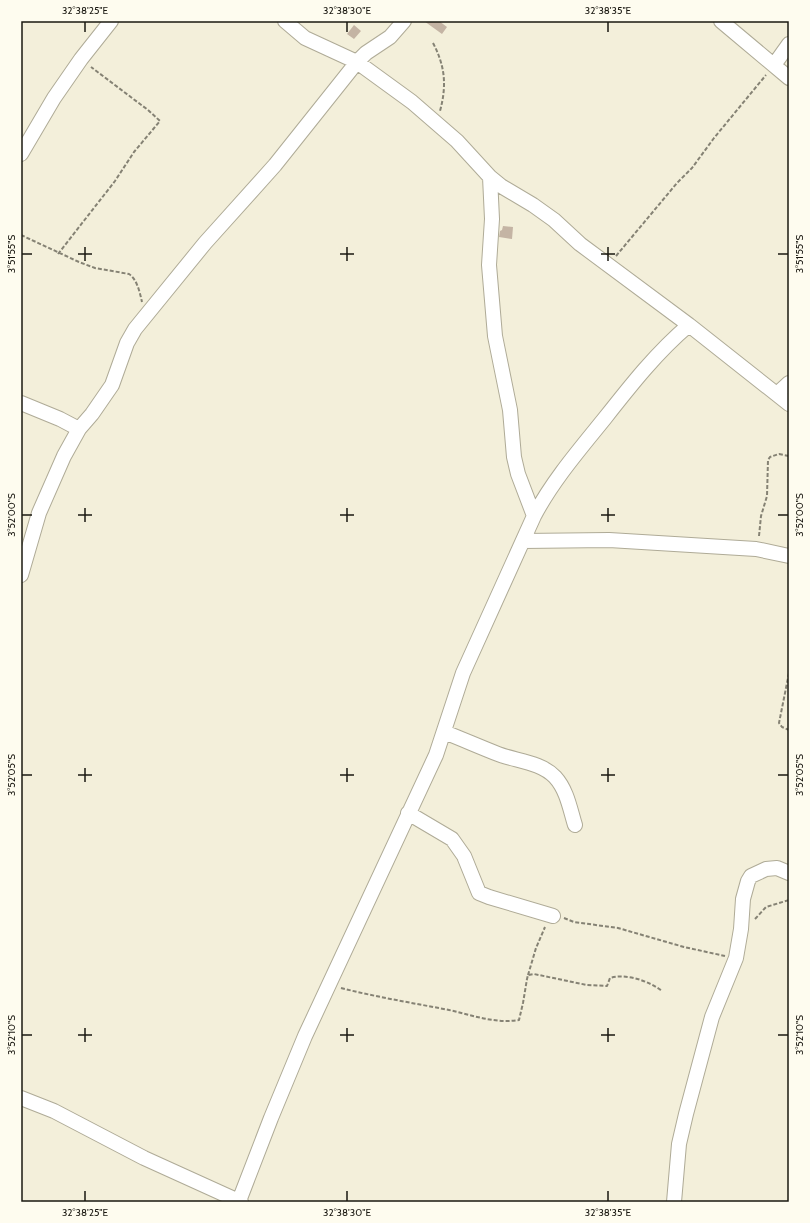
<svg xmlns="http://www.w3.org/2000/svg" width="810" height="1223" viewBox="0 0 810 1223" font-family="Cabin,sans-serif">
  <rect width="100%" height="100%" fill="#f3efda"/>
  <path fill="#c4b4a4" d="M424 21H439L447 27 442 34Z
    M354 25 361 31 354 39 347 34Z
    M503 226 513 227 512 239 499 237 500 231 502 230Z"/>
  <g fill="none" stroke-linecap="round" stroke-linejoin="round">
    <defs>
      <path id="minor" d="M285 21 305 38 357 62 412 102 457 141 490 177 501 186 533 205 554 220 580 244 689 325 789 404
        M721 21 789 78
        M774 65 789 44
        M21 154 54 98 81 59 111 21
        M490 177 492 219 489 265 495 336 510 410 514 457 518 474 534 516
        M777 394 789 383
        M21 403 60 419 79 429
        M523 541 609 540 756 549 789 556
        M21 575 39 513 64 456 79 429 92 414 112 385 127 343 135 329 205 243 275 165 357 62 366 53 390 37 404 21
        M444 732C462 739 480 747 498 754 516 761 541 762 555 777 567 790 570 809 575 825
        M408 813 452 839 464 856 479 893 489 897 553 916
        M21 1098 54 1111 144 1158 241 1202
        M239 1201 271 1118 305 1036 436 755 463 673 534 516C553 480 580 449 605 418 631 385 657 352 689 325
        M674 1202 679 1144 686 1114 712 1017 736 958 741 929 743 899 748 881 751 876 766 869 777 868 789 873"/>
    </defs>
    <use href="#minor" stroke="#afab97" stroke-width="16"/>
    <path stroke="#858274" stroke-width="2" stroke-dasharray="4 2" stroke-linecap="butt" d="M433 43C445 66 447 85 440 111
      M21 235 79 262 95 268 129 274C137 279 140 293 142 302
      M58 254 115 181 134 152 160 121 148 110 91 67
      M616 256 677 183 692 168 714 138 766 75
      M759 536 761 516 767 496 768 460 770 457 779 454 789 456
      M789 673 779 723 782 727 789 730
      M564 918 574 922 618 928 684 947 725 956
      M755 919 766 907 789 900
      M528 975 536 948 545 927
      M341 988C376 997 413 1003 449 1010 472 1015 495 1024 519 1020L523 1003 527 979 528 975 534 974 587 985 607 986 610 978C626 973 649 981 662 991"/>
    <use href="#minor" stroke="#fff" stroke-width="14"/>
  </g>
  <path fill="none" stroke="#1a1811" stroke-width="1.5" d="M85 22V32M347 22V32M608 22V32M85 247V261M347 247V261M608 247V261M22 254H32M78 254H92M340 254H354M601 254H615M778 254H788M85 508V522M347 508V522M608 508V522M22 515H32M78 515H92M340 515H354M601 515H615M778 515H788M85 768V782M347 768V782M608 768V782M22 775H32M78 775H92M340 775H354M601 775H615M778 775H788M85 1028V1042M347 1028V1042M608 1028V1042M22 1035H32M78 1035H92M340 1035H354M601 1035H615M778 1035H788M85 1191V1201M347 1191V1201M608 1191V1201"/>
  <rect width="810" height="1223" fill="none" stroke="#fefcef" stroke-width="44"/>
  <rect x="22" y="22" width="766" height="1179" fill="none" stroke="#1a1811" stroke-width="1.5"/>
  <g font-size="10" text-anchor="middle" fill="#1a1811">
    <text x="85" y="14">32°38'25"E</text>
    <text x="347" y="14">32°38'30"E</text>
    <text x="608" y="14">32°38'35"E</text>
    <text transform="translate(11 254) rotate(-90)" y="4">3°51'55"S</text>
    <text transform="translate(799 254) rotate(-90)" y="4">3°51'55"S</text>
    <text transform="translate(11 515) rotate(-90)" y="4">3°52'00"S</text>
    <text transform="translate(799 515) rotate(-90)" y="4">3°52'00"S</text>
    <text transform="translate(11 775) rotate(-90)" y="4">3°52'05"S</text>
    <text transform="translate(799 775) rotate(-90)" y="4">3°52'05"S</text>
    <text transform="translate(11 1035) rotate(-90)" y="4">3°52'10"S</text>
    <text transform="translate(799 1035) rotate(-90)" y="4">3°52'10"S</text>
    <text x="85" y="1216">32°38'25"E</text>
    <text x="347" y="1216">32°38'30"E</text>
    <text x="608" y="1216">32°38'35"E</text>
  </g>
</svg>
